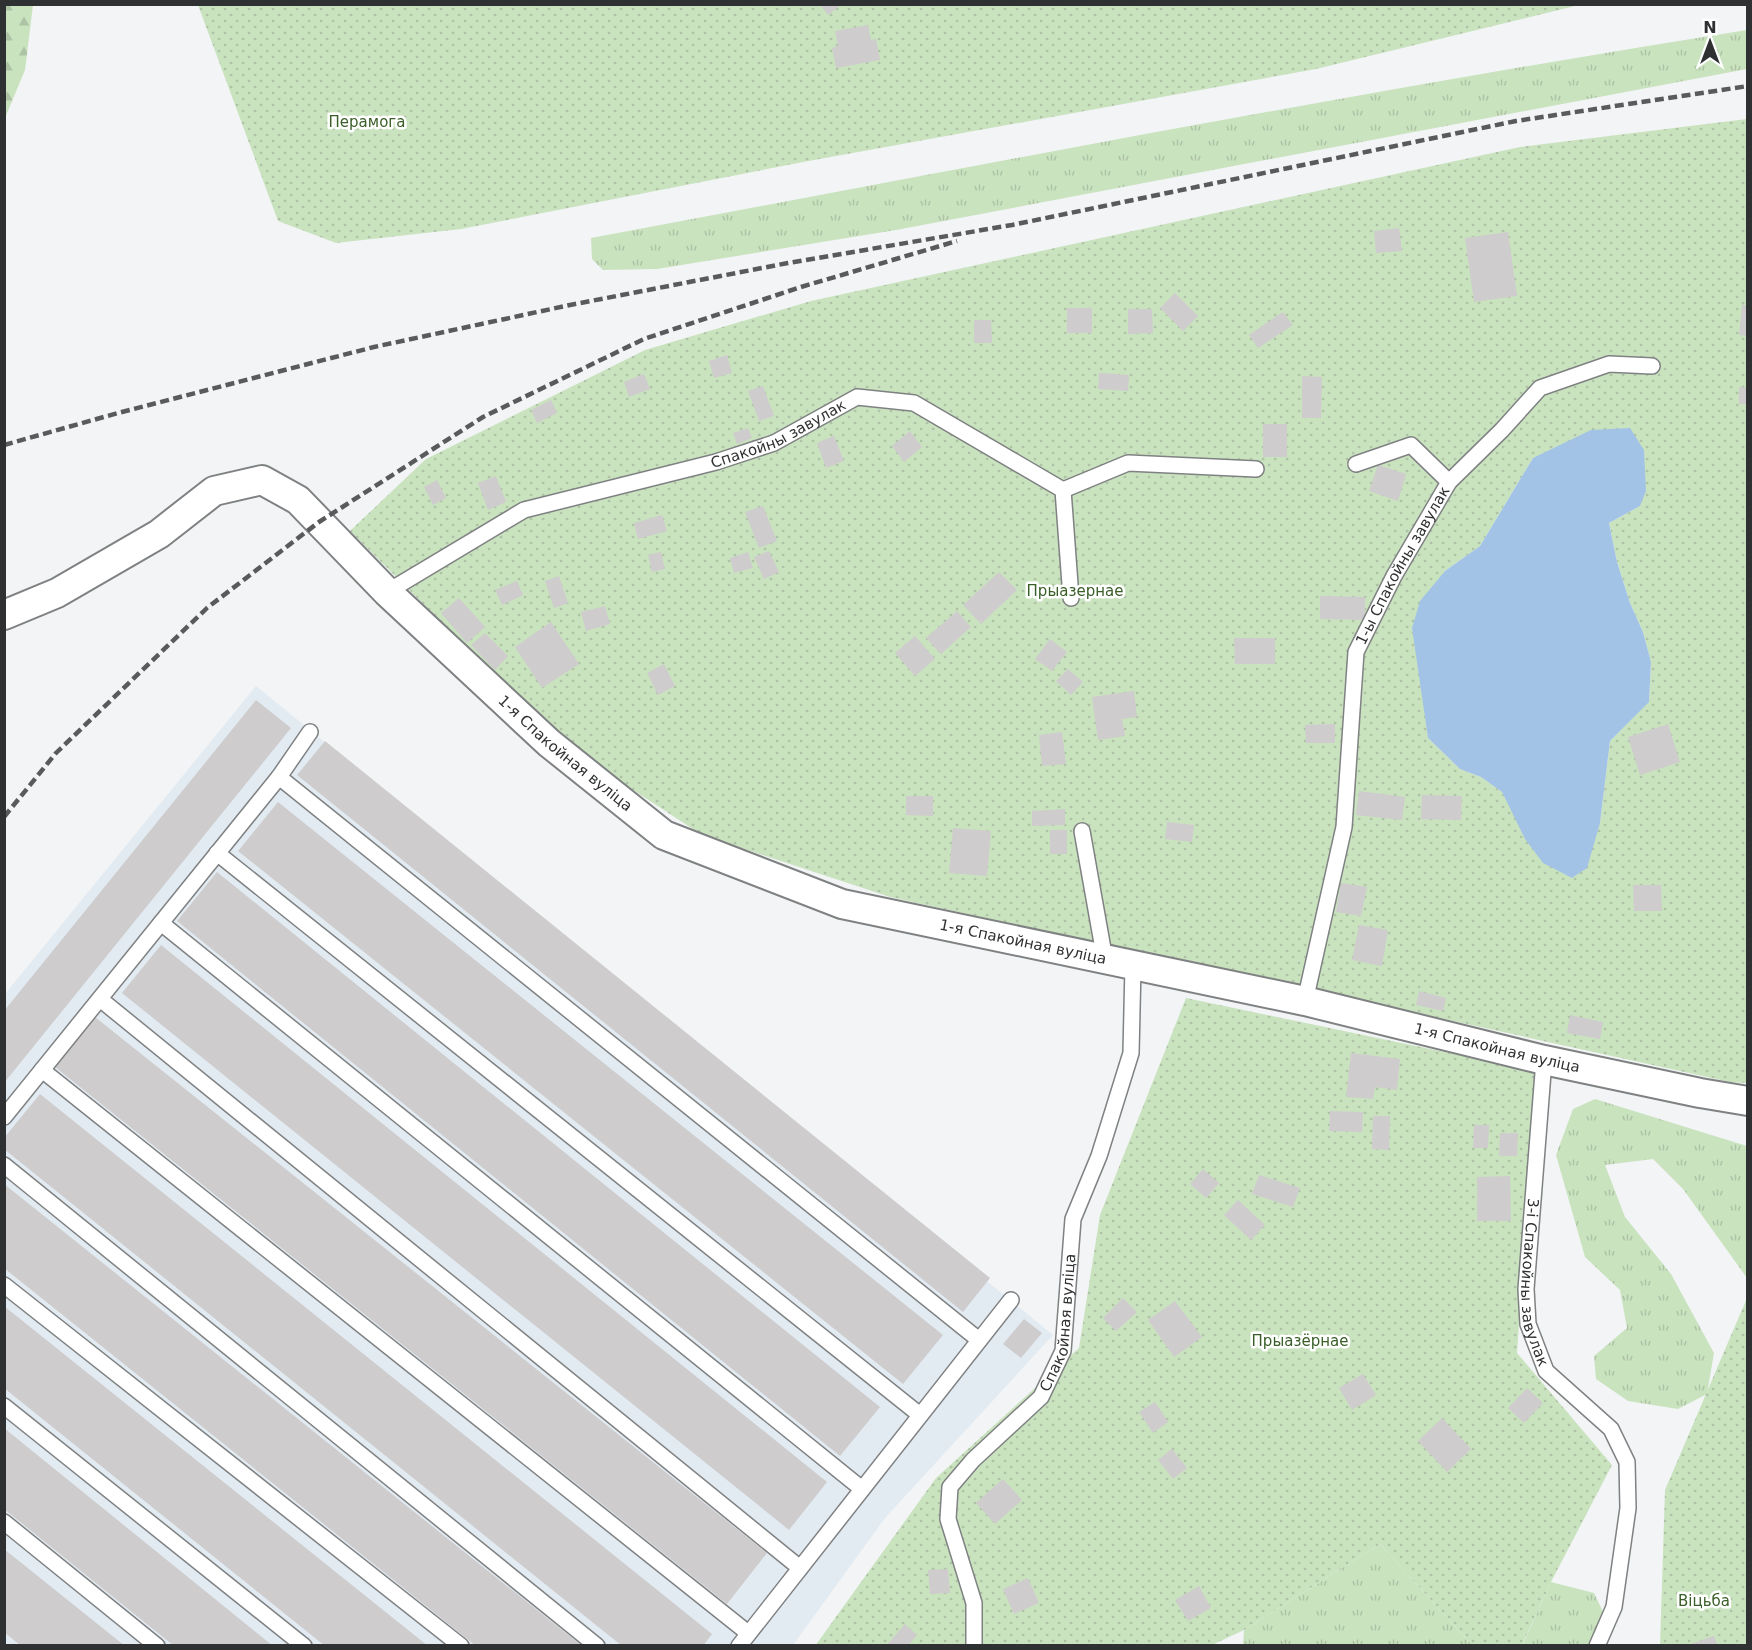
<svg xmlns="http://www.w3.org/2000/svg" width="1752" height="1650" viewBox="0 0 1752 1650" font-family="'DejaVu Sans',sans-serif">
  <defs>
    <pattern id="grass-tufts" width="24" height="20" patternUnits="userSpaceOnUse" patternTransform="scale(1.5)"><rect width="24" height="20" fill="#cae3bf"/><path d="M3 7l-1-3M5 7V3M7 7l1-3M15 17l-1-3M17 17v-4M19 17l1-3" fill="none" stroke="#aec3a5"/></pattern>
    <pattern id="forest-firs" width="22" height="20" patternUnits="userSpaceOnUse" patternTransform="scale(1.5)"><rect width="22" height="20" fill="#cae3bf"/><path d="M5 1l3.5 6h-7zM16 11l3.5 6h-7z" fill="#aec3a5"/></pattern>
    <pattern id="park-dots" width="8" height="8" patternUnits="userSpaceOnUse" patternTransform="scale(1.5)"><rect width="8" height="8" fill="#cae3bf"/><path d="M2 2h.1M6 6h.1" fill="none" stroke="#aec3a5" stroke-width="1.8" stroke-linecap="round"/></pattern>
  </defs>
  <rect width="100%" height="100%" fill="#f2f4f5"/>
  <path fill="#e3ebf2" d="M256 686 1053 1335 885 1518 793 1645 5 1646V994Z"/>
  <path fill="url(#grass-tufts)" d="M1747 30V69L896 230 657 269 603 270 592 259 591 238C976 166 1361 91 1747 30Z
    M1595 1099 1747 1146V1278L1683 1189 1653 1159 1605 1165 1625 1217 1671 1274 1714 1353 1707 1394 1678 1409 1628 1401 1596 1379 1594 1356 1627 1328 1620 1290 1585 1257 1556 1155 1573 1109Z
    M1380 1544 1472 1645 1243 1646 1244 1630Z
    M1551 1582 1594 1593 1604 1614 1591 1645 1522 1646Z"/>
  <path fill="url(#forest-firs)" d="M5 4 33 5 25 70 5 118Z"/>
  <path fill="url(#park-dots)" fill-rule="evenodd" d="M198 5H1579L1316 69 803 162 461 229 336 243 278 221Z
    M1747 119V1083L1730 1082 890 897 702 835 566 746 350 531 426 459 645 350 811 301 1520 147ZM1533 458 1640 506 1609 523 1617 562 1630 603 1643 632 1651 662 1649 701 1610 741 1600 823 1511 808 1502 792 1481 777 1460 769 1428 738 1424 703 1445 571 1480 546Z
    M1186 998 1536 1071 1517 1353 1612 1465 1551 1582 1522 1645H1472L1380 1544 1244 1630 1212 1645 815 1646 936 1478 1079 1348 1100 1215Z
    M1747 1298V1645L1660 1646 1665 1490Z"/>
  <path fill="#a3c3e6" d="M1630 428 1644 450 1646 491 1640 506 1609 523 1617 562 1630 603 1643 632 1651 662 1649 702 1610 741 1600 823 1587 868 1572 878 1543 863 1525 839 1502 792 1481 777 1460 769 1428 738 1412 628 1420 601 1445 571 1480 546 1533 458 1591 430Z"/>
  <path fill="#cecccd" d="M820 4H842L828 15Z
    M868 25 871 40 876 39 880 60 836 68 832 48 838 46 835 31Z
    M1399 228 1402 251 1376 253 1374 231Z
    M1508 232 1517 296 1474 302 1465 238Z
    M1175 293 1198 316 1183 331 1160 308Z
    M1742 305H1748V336L1739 335Z
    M1067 308H1092V333H1067Z
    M1128 309H1152L1153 333 1128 334Z
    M1283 312 1293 325 1258 348 1249 335Z
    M974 320H991L992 343H974Z
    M727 355 732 373 714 378 709 361Z
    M1099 373 1129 375 1128 391 1098 389Z
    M644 374 650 389 629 397 624 382Z
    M1302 376 1322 377 1321 418H1302Z
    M763 386 774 416 759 421 748 391Z
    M1739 387 1748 388V404H1739Z
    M551 400 557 413 537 423 531 410Z
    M1263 424H1287V457H1263Z
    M748 428 752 438 737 444 733 433Z
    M910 431 922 447 904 462 892 446Z
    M834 436 844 461 826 468 817 443Z
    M1378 465 1406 474 1398 501 1369 491Z
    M496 476 506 502 488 510 478 483Z
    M437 480 446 498 433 505 424 487Z
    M763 506 777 541 759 548 745 512Z
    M662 515 667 531 638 539 634 523Z
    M769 551 779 572 764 579 754 557Z
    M661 552 665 569 652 572 648 555Z
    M748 552 753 568 734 573 730 558Z
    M999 572 1017 590 981 624 963 605Z
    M559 576 568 603 554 608 545 581Z
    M517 581 523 595 502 605 495 590Z
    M1320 596 1365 597V620L1320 619Z
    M459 598 485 627 467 643 441 613Z
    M605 606 610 624 586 631 581 612Z
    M957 611 971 627 941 654 926 638Z
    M551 622 579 664 542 688 515 647Z
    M485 633 508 656 495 670 471 645Z
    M915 636 935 659 915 676 895 653Z
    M1234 638H1275V664H1235Z
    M1050 639 1067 652 1052 671 1035 659Z
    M664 664 675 686 658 695 647 673Z
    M1068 669 1083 682 1071 695 1056 681Z
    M1134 691 1137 717 1122 719 1125 736 1098 740 1092 697Z
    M256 700 291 728 4 1083V1011Z
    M1335 724V743H1306L1305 725Z
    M1668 724 1680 762 1640 775 1628 737Z
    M1062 732 1066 764 1042 766 1039 735Z
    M325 741 990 1278 963 1312 297 775Z
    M1359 791 1405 797 1402 820 1356 815Z
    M1422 795 1462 796 1461 820 1421 819Z
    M906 796H933V816L906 815Z
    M278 802 943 1335 903 1384 238 851Z
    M1065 809V825L1032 826V811Z
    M1167 822 1194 825 1192 842 1165 839Z
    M953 828 991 831 987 876 949 873Z
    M1050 830H1067V854H1050Z
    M217 872 880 1407 840 1456 177 921Z
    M1341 883 1367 887 1361 916 1336 912Z
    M1633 885H1661L1662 911H1634Z
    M1359 925 1388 930 1382 966 1352 960Z
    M161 945 827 1482 789 1530 122 993Z
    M1419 991 1446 998 1443 1011 1416 1005Z
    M1570 1015 1603 1022 1600 1039 1567 1033Z
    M95 1017 767 1553 727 1604 55 1067Z
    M1351 1053 1400 1059 1397 1090 1375 1087 1373 1099 1346 1097Z
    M40 1094 712 1634 703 1646H622L4 1149V1138Z
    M1330 1111 1363 1112 1362 1132 1329 1131Z
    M1373 1116H1390L1389 1150 1372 1149Z
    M1474 1125H1489L1488 1148H1473Z
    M1500 1133H1518L1517 1156H1499Z
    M1203 1169 1219 1183 1206 1198 1190 1184Z
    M1259 1175 1300 1188 1293 1207 1252 1194Z
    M1510 1176 1511 1221H1477V1177Z
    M4 1184 582 1646H476L4 1268Z
    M1238 1200 1265 1225 1251 1240 1224 1215Z
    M1123 1298 1137 1312 1116 1331 1103 1318Z
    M1175 1301 1202 1337 1174 1357 1148 1320Z
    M4 1306 428 1646H325L4 1388Z
    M1024 1319 1042 1333 1021 1358 1003 1344Z
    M1363 1374 1376 1395 1352 1410 1339 1388Z
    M1527 1388 1543 1403 1524 1423 1508 1408Z
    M1155 1402 1168 1422 1153 1433 1139 1412Z
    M1442 1418 1471 1449 1447 1472 1418 1441Z
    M4 1428 273 1646H174L4 1509Z
    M1172 1449 1187 1468 1173 1479 1158 1460Z
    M1003 1479 1022 1500 995 1524 976 1503Z
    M4 1549 125 1646H21L4 1632Z
    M948 1569 950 1593 930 1594 928 1570Z
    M1028 1578 1039 1603 1014 1614 1003 1589Z
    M1199 1586 1211 1608 1188 1621 1175 1600Z
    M905 1624 917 1635 908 1646H886Z
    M1714 1636 1718 1646H1688V1645Z"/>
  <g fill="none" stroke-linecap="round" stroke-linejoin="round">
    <defs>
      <g id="service">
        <path d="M1356 464 1411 445 1449 482"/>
        <path d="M1063 490 1128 463 1256 469"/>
        <path id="s1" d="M387 592 524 510 716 462 774 443 857 397 914 403 1063 490 1071 598"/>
        <path d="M279 777 979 1340"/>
        <path d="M1082 831 1105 960"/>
        <path d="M217 853 920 1415"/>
        <path d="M161 923 862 1489"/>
        <path d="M100 999 800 1568"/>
        <path id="s2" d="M1305 1001 1344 827 1356 652 1394 576 1449 482 1502 430 1540 388 1609 364 1652 366"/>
        <path id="s3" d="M1544 1060 1526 1289 1528 1324 1546 1371 1611 1429 1627 1462 1628 1508 1614 1607 1597 1646"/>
        <path d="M42 1070 748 1633"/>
        <path d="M4 1117 279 777 310 732"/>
        <path d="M4 1165 597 1646"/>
        <path d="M4 1285 461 1646"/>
        <path d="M4 1406 304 1646"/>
        <path d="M4 1522 157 1646"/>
        <path d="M739 1646 1011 1300"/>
        <path id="s4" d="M974 1646V1603L948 1519 950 1487 973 1460 1041 1397 1063 1351 1073 1219 1099 1156 1131 1053 1133 966"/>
      </g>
      <g id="minor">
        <path id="s5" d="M4 615 57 593 159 534 214 491 262 480 298 500 387 592 549 743 664 835 842 904 1305 1001 1544 1060 1700 1093 1748 1101"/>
      </g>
    </defs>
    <use href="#service" stroke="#7f8182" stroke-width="18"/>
    <use href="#minor" stroke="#7f8182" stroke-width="32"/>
    <use href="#service" stroke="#fff" stroke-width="15"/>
    <use href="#minor" stroke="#fff" stroke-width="28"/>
    <path stroke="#595a5b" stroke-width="4.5" stroke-dasharray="9 4.5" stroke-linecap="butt" d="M4 445 118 413 374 347 570 305 788 263 1012 225 1516 121 1748 86
      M4 817 56 753 207 608 319 522 483 417 644 339 801 287 957 241"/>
  </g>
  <g text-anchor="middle" stroke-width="5" stroke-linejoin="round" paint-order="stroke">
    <g font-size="15" fill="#3a5e28" stroke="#fff">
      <text x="367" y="127">Перамога</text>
      <text x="1075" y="596">Прыазернае</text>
      <text x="1300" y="1346">Прыазёрнае</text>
      <text x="1704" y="1606">Віцьба</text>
    </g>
    <g font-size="15" fill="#2f3031" stroke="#fff">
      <text dy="5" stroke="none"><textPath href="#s1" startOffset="426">Спакойны завулак</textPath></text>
      <text dy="5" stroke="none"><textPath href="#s2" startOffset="452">1-ы Спакойны завулак</textPath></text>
      <text dy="5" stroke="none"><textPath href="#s5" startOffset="704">1-я Спакойная вуліца</textPath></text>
      <text dy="5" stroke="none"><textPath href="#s5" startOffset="1208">1-я Спакойная вуліца</textPath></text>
      <text dy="5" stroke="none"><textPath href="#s5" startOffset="1694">1-я Спакойная вуліца</textPath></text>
      <text dy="5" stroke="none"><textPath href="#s3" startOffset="224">3-і Спакойны завулак</textPath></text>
      <text dy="5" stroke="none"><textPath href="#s4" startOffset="369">Спакойная вуліца</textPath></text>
    </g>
  </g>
  <rect width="1752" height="1650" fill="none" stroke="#2f3031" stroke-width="12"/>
  <g transform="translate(1710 42)" stroke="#ffffff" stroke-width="4.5" paint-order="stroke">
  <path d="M0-4.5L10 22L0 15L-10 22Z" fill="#2f3031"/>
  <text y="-9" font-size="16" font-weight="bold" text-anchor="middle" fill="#2f3031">N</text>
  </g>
</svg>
